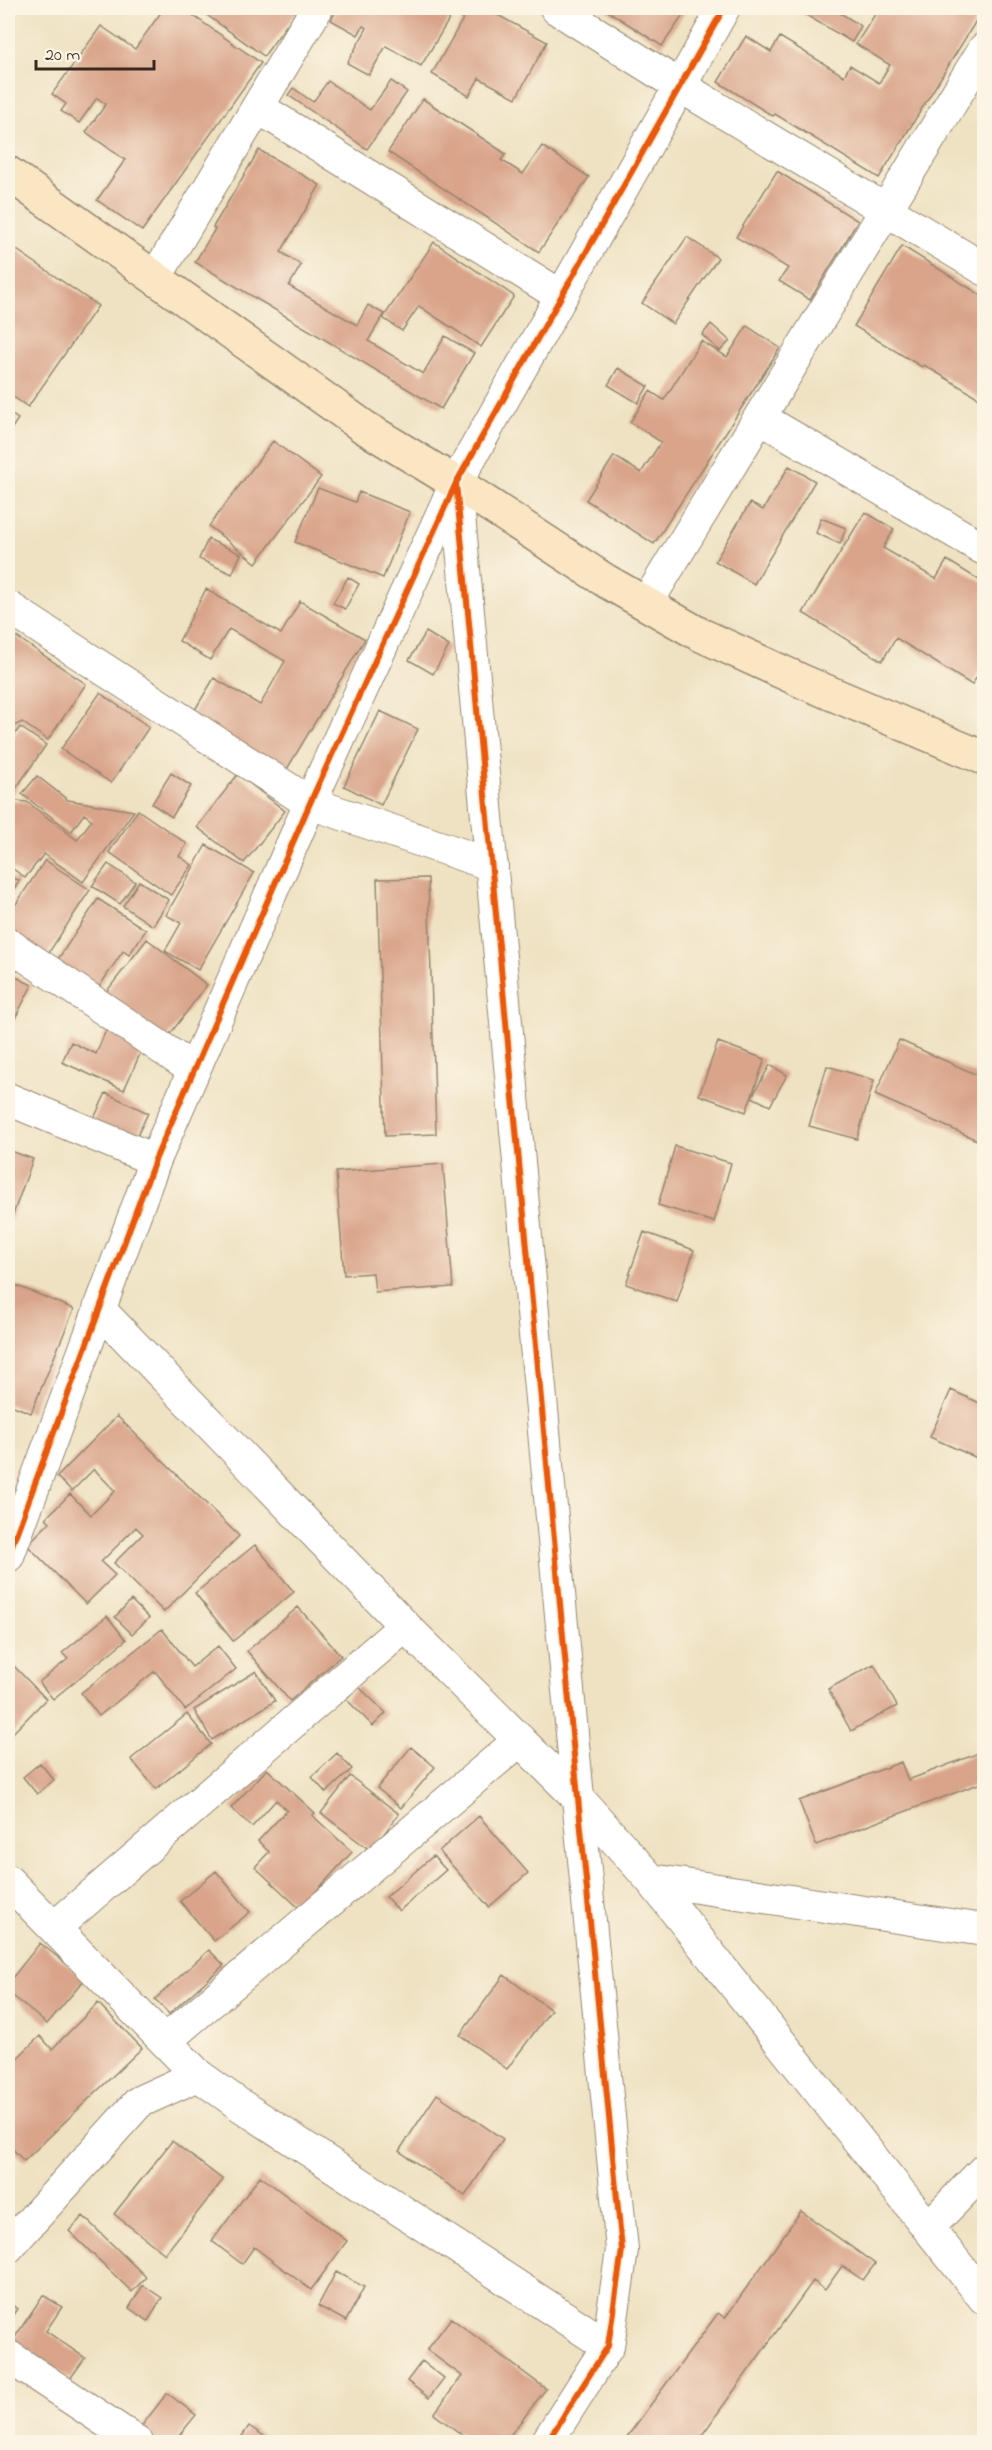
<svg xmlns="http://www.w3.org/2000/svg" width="992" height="2450" viewBox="0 0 992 2450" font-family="'Indie Flower',sans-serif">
  <rect width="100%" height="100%" fill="#fcf5e5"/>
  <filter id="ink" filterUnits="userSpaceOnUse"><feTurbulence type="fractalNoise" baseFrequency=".0167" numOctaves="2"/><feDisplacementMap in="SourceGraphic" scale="12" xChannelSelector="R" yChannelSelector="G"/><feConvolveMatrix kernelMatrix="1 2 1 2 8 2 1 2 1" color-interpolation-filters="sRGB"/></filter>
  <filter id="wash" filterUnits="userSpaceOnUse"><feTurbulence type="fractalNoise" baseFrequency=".008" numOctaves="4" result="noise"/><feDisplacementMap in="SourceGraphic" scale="24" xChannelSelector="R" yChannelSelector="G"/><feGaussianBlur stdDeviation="1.35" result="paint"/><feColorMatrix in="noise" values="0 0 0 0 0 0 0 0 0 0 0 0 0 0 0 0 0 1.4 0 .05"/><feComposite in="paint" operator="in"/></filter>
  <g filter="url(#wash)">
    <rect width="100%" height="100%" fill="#efe2c3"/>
    <g id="blocks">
      <path fill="#d9a48a" d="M164 8H182L261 63 142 231 97 200 125 160 86 132 106 104 97 98 79 123 61 111 66 104 52 94 101 26 135 49Z
        M197 8H299L264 56Z
        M338 8H456L421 66 386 46 369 75 347 63 367 28 363 26 358 35 331 20Z
        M469 8H485L547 42 516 98 479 78 469 96 432 74Z
        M603 8H688L662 46Z
        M794 8H839L837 11 861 26 852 42Z
        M879 8H984L879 178 775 114 773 116 718 82 746 36 771 52 780 37 844 76 850 65 879 83 890 65 856 44Z
        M328 81 370 110 391 81 407 92 367 149 288 95 293 88 313 102Z
        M423 99 506 154 501 160 523 174 542 146 589 177 539 252 388 152Z
        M259 150 320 185 281 252 301 265 289 286 357 325 368 305 384 314 368 341 423 374 445 336 474 353 441 409 195 262 215 229 213 227Z
        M777 171 858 221 810 300 779 281 788 268 736 237Z
        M687 237 718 258 673 324 642 303Z
        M434 242 514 296 481 347 419 306 402 331 383 318Z
        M902 246 984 297V401L924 365 922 367 854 326Z
        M14 248 98 306 28 407 8 393V258Z
        M711 324 730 341 720 351 702 335Z
        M747 326 780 348 654 544 586 500 614 456 641 473 661 442 630 422 650 391 664 400 701 341 727 357Z
        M618 368 648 386 638 403 608 385Z
        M8 412 18 419 8 434Z
        M273 441 321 477 256 563 209 526Z
        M789 466 815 481 754 584 715 561 750 503 763 510Z
        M318 488 355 502 359 492 410 512 383 578 295 542Z
        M865 512 894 529 883 548 936 579 947 560 984 583V664L972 685 896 638 882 661 803 613Z
        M821 518 846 528 840 544 816 533Z
        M208 539 241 554 232 574 199 559Z
        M348 577 359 584 345 609 333 603Z
        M206 589 281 634 300 601 365 639 284 774 190 718 214 678 260 705 285 661 229 629 210 660 179 641Z
        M8 631 86 684 48 740 22 722 8 729Z
        M426 632 449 646 433 674 409 660Z
        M100 693 149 727 111 783 61 749Z
        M380 711 418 729 381 805 344 786Z
        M20 727 46 745 8 800V745Z
        M171 773 191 786 172 817 152 804Z
        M238 774 285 811 244 863 197 827Z
        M37 776 68 800 134 811 83 882 44 854 25 878 8 865 9 800 27 802 77 840 92 820 84 814 71 832 22 794Z
        M138 810 187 844 179 856 192 865 171 895 109 852Z
        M206 845 254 873 198 970 165 951 181 923 166 915Z
        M45 860 90 890 36 972 8 952V916Z
        M108 864 135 882 120 904 92 886Z
        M8 878 20 880 8 898Z
        M428 878 436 1134 385 1136 377 879Z
        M139 881 169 900 153 926 123 906Z
        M98 899 146 930 129 955 123 951 89 1002 48 974Z
        M147 939 207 985 161 1046 100 1000Z
        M8 973 32 985 8 1032Z
        M106 1030 143 1047 124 1090 62 1062 71 1042 96 1054Z
        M899 1040 984 1078V1143L875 1095Z
        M718 1042 765 1059 746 1112 699 1095Z
        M770 1065 787 1075 770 1106 752 1097Z
        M827 1066 874 1080 857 1139 809 1126Z
        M106 1093 148 1113 128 1155 86 1135Z
        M675 1146 731 1163 714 1222 658 1205Z
        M8 1150 33 1159 11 1220 8 1218Z
        M443 1164 453 1287 375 1292 373 1273 344 1275 336 1172Z
        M644 1232 694 1250 677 1302 626 1284Z
        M8 1282 74 1309 31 1413 8 1404Z
        M951 1390 984 1405V1461L930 1437Z
        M117 1416 239 1536 164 1612 114 1563 143 1534 136 1527 101 1562 115 1575 86 1604 27 1545 50 1522 46 1518 70 1494 91 1515 115 1491 94 1469 72 1491 57 1477Z
        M255 1545 294 1592 233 1641 195 1593Z
        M131 1600 149 1618 132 1634 115 1617Z
        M298 1607 341 1656 290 1701 247 1651Z
        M107 1616 126 1640 53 1699 39 1682 68 1659 62 1653Z
        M162 1629 192 1667 218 1646 236 1669 185 1710 155 1671 99 1716 81 1693Z
        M8 1660 46 1699 8 1738Z
        M874 1664 897 1706 851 1731 828 1689Z
        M256 1671 275 1701 212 1740 194 1710Z
        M358 1686 386 1713 373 1726 346 1699Z
        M187 1714 211 1744 156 1789 131 1759Z
        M411 1747 435 1767 401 1808 377 1788Z
        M984 1751V1782L816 1845 799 1801 901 1762 908 1780Z
        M337 1753 352 1769 326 1793 312 1777Z
        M40 1763 54 1780 37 1794 23 1777Z
        M267 1769 315 1813 312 1815 352 1852 300 1909 255 1867 269 1852 258 1841 287 1810 276 1800 252 1827 231 1808Z
        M350 1776 399 1814 371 1851 321 1813Z
        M479 1816 528 1873 489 1907 439 1851Z
        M433 1856 446 1870 399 1911 386 1897Z
        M216 1871 250 1912 214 1941 180 1901Z
        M40 1943 85 1979 47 2024 8 1992V1983Z
        M209 1950 224 1965 169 2014 155 1999Z
        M504 1975 551 2010 507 2069 460 2035Z
        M98 2003 142 2048 24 2161 8 2144V2067L40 2036 52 2049Z
        M437 2094 503 2139 465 2196 399 2151Z
        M172 2141 223 2180 165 2254 114 2214Z
        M260 2176 347 2241 311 2290 254 2247 242 2264 212 2241Z
        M801 2211 875 2264 863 2280 842 2266 825 2290 813 2281 697 2442 624 2441 718 2313 725 2318Z
        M83 2216 146 2277 132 2292 69 2231Z
        M336 2272 364 2287 346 2321 318 2306Z
        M143 2285 162 2298 148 2321 129 2308Z
        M43 2295 62 2307 46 2331 85 2358 70 2379 13 2340Z
        M8 2302 17 2309 8 2322Z
        M451 2318 546 2389 505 2442H472L434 2414 462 2376 427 2350Z
        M422 2361 444 2378 429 2398 407 2381Z
        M167 2393 196 2415 174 2442H159L140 2428Z
        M249 2426 273 2442H238Z"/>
    </g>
  </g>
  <g filter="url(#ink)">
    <use href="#blocks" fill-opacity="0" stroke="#958670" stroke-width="1.5"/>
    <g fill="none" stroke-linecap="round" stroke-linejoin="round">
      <defs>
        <path id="street" d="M556 8 680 86 984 269
          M259 108 561 296
          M155 278 317 8
          M760 418 984 549
          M456 483 578 1798 622 2250 608 2346 547 2442
          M646 604 984 49
          M8 607 310 803 492 865
          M8 944 194 1070
          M8 1099 155 1160
          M99 1309 405 1626 578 1798 651 1880 984 2298
          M8 1556 155 1160 310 803 456 483 724 8
          M651 1880 984 1930
          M8 1881 198 2075
          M54 1928 405 1626
          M165 2041 520 1740
          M928 2228 984 2170
          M8 2247 139 2102 198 2075 240 2105 608 2346
          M8 2356 137 2442"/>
        <path id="secondary" d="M8 173 364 427 456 483 606 581 699 634 804 682 984 758"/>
      </defs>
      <use href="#street" stroke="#958670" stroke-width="34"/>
      <use href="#secondary" stroke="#958670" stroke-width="36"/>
      <use href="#street" stroke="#fff" stroke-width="32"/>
      <use href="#secondary" stroke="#fbe6c4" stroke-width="33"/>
      <defs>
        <path id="cycleway" d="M456 483 578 1798 622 2250 608 2346 547 2442
          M8 1556 155 1160 310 803 456 483 724 8"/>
      </defs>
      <use href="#cycleway" stroke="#fcf5e5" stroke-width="10"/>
      <use href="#cycleway" stroke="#e8590c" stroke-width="6"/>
    </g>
  </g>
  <rect width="992" height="2450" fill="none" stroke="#fcf5e5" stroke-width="30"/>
  <path d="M36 60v9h118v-9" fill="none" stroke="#3b2a1e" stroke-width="3"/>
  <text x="45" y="60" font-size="18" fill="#3b2a1e" stroke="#fcf5e5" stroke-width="4.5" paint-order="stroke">20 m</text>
</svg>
